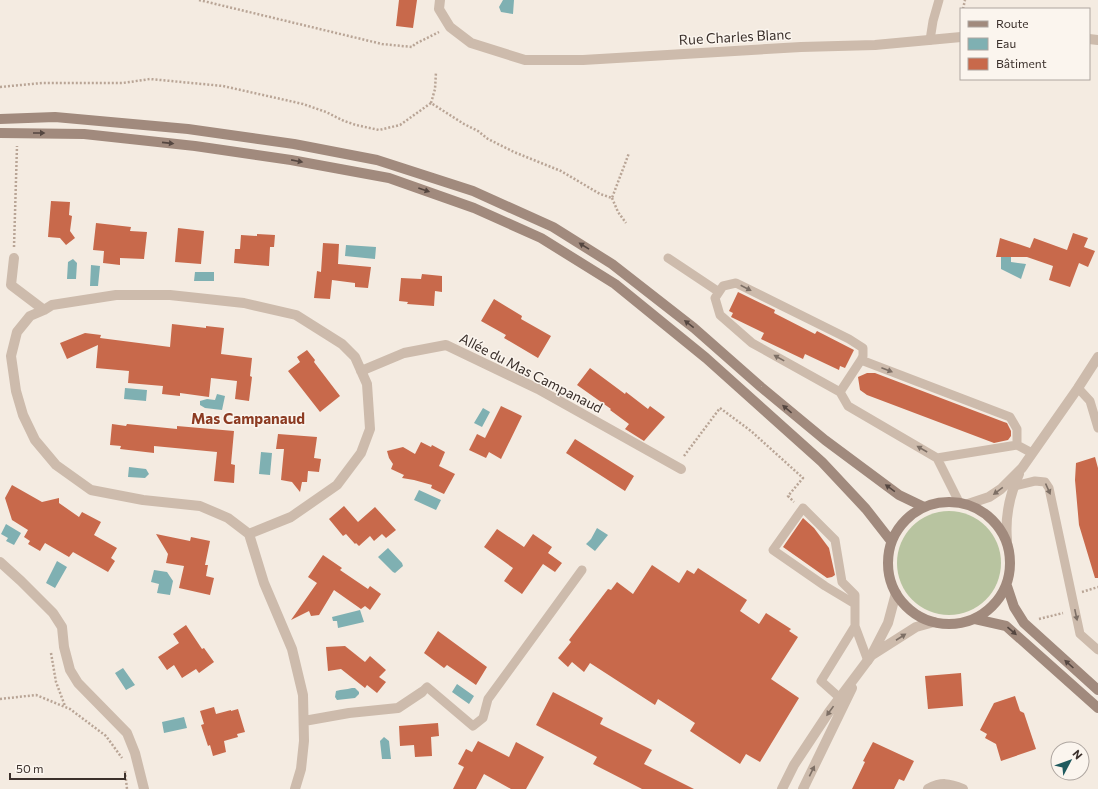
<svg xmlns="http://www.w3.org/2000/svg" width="1098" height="789" viewBox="0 0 1098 789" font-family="Commissioner,sans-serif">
  <rect width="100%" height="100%" fill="#f4ebe1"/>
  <path fill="#b8c4a0" d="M897 563a52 52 0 1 1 104 0a52 52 0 1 1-104 0Z"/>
  <path fill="#7fb0b2" d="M503 0H514L513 14 501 12 499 7Z
    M346 245 376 247 375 259 345 256Z
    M1001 257H1011V262L1026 264 1021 279 1001 269Z
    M73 259 77 263 76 279H67L68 262Z
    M91 265 100 266 98 286H90Z
    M195 272H214V281H194Z
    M125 388 147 390 146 401 124 399Z
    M217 394 225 396 222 410 205 408 200 405V401L207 399 215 400Z
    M483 408 490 412 482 427 474 423Z
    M261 452 272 453 270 475 259 474Z
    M129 467 146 469 149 474 145 478 128 477Z
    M419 490 441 500 436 510 414 500Z
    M6 524 21 533 14 545 6 541 8 538 1 534Z
    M597 528 608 535 595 551 586 544 591 539Z
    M388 548 402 563 403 566 395 573 393 572 378 557Z
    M57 561 67 567 55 588 46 583Z
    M154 570 167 572 173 581 170 595 157 593 159 584 151 582Z
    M360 610 364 622 338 628 337 621H333L332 617Z
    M123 668 135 685 126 690 115 673Z
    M457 684 474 696 469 704 452 692Z
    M352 688H355L359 692V694L355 698 337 700 335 697 336 691C342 689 346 690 352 688Z
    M184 717 187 728 164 733 162 722Z
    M384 737 389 741 391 759H382L380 741Z"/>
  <path fill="#c8694b" d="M399 0H417L413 28 396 26Z
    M51 201 70 202 69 215 72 216 70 231 75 238 66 245 60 238 48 237Z
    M96 223 131 227 130 231 147 232 144 259 120 258V265L103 263 104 251 93 250Z
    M178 228 204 231 201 264 175 262Z
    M1073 233 1088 238 1084 247 1095 251 1088 267 1079 263 1070 287 1049 280 1053 266 1027 257H996L1000 238 1030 248 1034 238 1067 250Z
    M257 234 275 235 274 247H270L269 266 234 263 235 249H240L241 235 257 236Z
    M323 243 339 244 338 264 371 267 368 288 355 287V283L332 280 330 299 314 298 317 271 321 272Z
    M422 274 442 276V292L435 291 434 306 407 304 408 302 399 301 401 278 421 279Z
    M738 292 775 310 774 313 815 334 817 331 854 350 845 368 840 366 839 370 805 354 803 359 761 339 764 333 731 317 733 313 729 311Z
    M494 299 522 316 521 319 551 336 538 358 504 338 506 335 481 321Z
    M172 324 206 328V326L224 328 221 354 252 358 250 376 252 377 249 401 235 399 237 381 211 378 209 397 180 393V396L162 394 163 386 128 383 129 371 96 368 98 345 67 359 60 343 85 333 101 335 100 338 170 347Z
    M307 350 315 360 314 362 340 396 320 412 288 371 300 362 297 357Z
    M590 368 625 394 626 392 648 409 650 406 665 417 644 441 625 429 629 424 610 410 611 409 577 385Z
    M867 373H875L1004 422 1007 423 1011 431V436L1008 440 994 443 867 395 860 390 858 377Z
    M501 406 522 416 501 459 489 452 486 458 469 450 477 434 485 438Z
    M112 424 126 426 127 424 177 429V426L234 431 231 464 235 465 234 483 214 481 217 452 154 446V453L120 449 121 446 110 445Z
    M278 434 317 437 314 458 321 459 319 472 308 471 307 482H302L300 492 292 482 281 480 284 449H276Z
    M575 439 634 476 625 491 566 453Z
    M421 442 431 447 432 445 445 452 439 466 455 474 444 494 431 488 432 485 414 480 402 478 404 475 391 469 393 464 389 458 387 451 403 447 415 454Z
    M1095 457 1098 468V578H1095L1079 525 1075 480 1076 463Z
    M12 485 42 502 59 498V503L79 517 82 512 101 522 94 535 117 548 111 558 115 561 108 572 73 552 69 557 45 543 40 551 28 544 30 541 24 537 28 530 12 520 5 498Z
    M344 506 358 522 375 507 396 530 386 538 382 534 374 541 370 536 359 546 356 543 355 544 346 534 343 536 329 519Z
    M803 518 814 528 829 548 835 575 832 577 827 578 783 547Z
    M497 529 524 547 533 534 552 547 548 553 562 563 555 572 543 564 522 594 504 581 513 568 484 547Z
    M156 534 190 541 191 537 210 541 205 565H208L206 576 214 578 210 595 179 588 184 566 166 563 168 554Z
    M323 555 342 568 340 570 368 589 370 586 381 594 370 610 365 606 361 609 334 590 319 615 311 616 309 611 291 620 317 583 308 577Z
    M652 565 679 583 687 570 694 574 698 568 747 600 740 611 759 624 766 613 791 629 789 631 798 637 771 679 799 698 760 762 746 754 740 764 690 731 695 723 658 699 655 705 590 663 584 672 572 662 568 667 558 658 571 642 569 640 608 589 611 590 617 582 633 594Z
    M186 625 202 649 204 648 214 662 199 673 196 669 182 678 174 665 167 670 158 657 179 643 173 634Z
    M438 631 487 667 476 685 447 665 444 668 424 653Z
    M345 646 365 662 370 656 386 670 379 677 386 682 377 693 367 685 365 688 341 669 328 671 326 647Z
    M961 673 963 706 928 709 925 676Z
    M553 692 603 718 600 724 652 750 644 764 694 789H642L593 764 597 757 536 725Z
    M1015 696 1020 711 1024 713 1036 749 1001 761 996 744 985 738 987 734 980 730 994 703Z
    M214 707 216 714 231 710V711L238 709 245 732 237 734 238 737 224 741 226 752 213 756 210 745 208 746 201 725 204 724 200 711Z
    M438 723 439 736 431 737 432 756 415 757 414 745 400 746 399 726Z
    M478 741 509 757 516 742 544 757 526 789H511L484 774 476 789H453L464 767 458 764 466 749 472 752Z
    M873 742 914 761 904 781 899 779 894 789H852L865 762 863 761Z"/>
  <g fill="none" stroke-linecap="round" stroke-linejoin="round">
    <path stroke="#b9a596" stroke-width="2.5" stroke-dasharray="2 2" stroke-linecap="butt" d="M199 0 382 44 412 47 415 44 439 32
      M963 9 965 0
      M0 87 42 83H123L150 79 223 86 303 104 326 112 344 121 356 125 379 130 400 125 431 103 464 124 478 131 488 139 514 152 561 171 600 194 612 198 629 153
      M431 103 435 89 436 72
      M612 198 618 212 626 223
      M14 247 17 146
      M684 456 720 408 751 431 803 478 788 496 794 502
      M1082 592 1098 587
      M1039 619 1063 613
      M51 653 56 682 65 706
      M0 699 36 695 70 709 106 736 122 758
      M125 771 127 789"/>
    <path stroke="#cdbbac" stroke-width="9" d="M930 40 933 21 939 0
      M668 258 719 292
      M1078 388 1090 401 1098 428
      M840 392 861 360
      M937 458 1017 445 1032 453
      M1014 486 1035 481 1045 482 1049 488 1080 634 1098 650
      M959 502 937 458 848 406 840 392 752 343 720 315 715 298 723 286 736 283 849 339 863 348V356L861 360 1010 417 1017 429V445
      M803 508 835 540 842 582 855 595V604L825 586 773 550Z
      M855 604V626L868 661
      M422 692 427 687 473 726 483 718 488 699 582 570
      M840 698 821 681 855 626"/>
    <path stroke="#cdbbac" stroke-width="10" d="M440 0 439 9 450 27 471 43 525 60H583L801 47 875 45 961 37
      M1089 39 1098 40
      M14 258 11 285 44 310
      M361 371 404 353 446 345 538 389 681 469
      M249 534 291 517 337 485 361 453 370 429 367 384 355 357 342 344 296 315 244 303 170 295H116L52 305 44 310 30 316 17 332 11 356 16 391 23 415 35 440 56 465 91 490 143 500 200 506 228 518 249 534 264 583 292 649 303 695 304 741 301 769 295 789
      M0 562 21 581 53 613 62 627 64 647 70 670 78 683 127 733 135 753 144 789
      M304 721 349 713 398 708 422 692
      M928 789C941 782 949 783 963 789"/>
    <path stroke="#cdbbac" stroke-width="10" d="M968 504 989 497 1001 489 1022 468 1078 388 1098 357
      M1007 540C1005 517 1009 496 1019 474
      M872 655 916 627 934 622
      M782 789 794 765 829 712 871 656 888 623 896 593
      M803 789 852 688"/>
    <path stroke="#a18a7d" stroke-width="10" d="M0 119 55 117 188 129 294 144 377 160 473 191 553 227 612 264 694 328 761 387 825 440 899 495 924 507
      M0 133 84 134 195 146 291 160 389 178 474 208 541 238 615 284 706 358 822 462 866 509 891 541
      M888 563a61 61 0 1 1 122 0a61 61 0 1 1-122 0Z
      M1007 586 1014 607 1024 623 1098 690
      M975 619 1006 626 1098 708"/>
  </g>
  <defs><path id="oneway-solid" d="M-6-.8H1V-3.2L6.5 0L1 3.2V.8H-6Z"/></defs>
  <g fill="#544640">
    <use href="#oneway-solid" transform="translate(39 133)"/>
    <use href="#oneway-solid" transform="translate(168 143) rotate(6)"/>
    <use href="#oneway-solid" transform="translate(297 161) rotate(11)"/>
    <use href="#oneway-solid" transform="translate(424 190) rotate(19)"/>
    <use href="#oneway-solid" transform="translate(584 246) rotate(-148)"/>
    <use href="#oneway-solid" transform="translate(689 324) rotate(-142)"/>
    <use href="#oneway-solid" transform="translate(787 409) rotate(-140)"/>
    <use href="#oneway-solid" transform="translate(890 488) rotate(-144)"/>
    <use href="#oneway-solid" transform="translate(1012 631) rotate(41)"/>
    <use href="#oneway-solid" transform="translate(1069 664) rotate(-138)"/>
  </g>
  <g fill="#7d6f65">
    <use href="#oneway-solid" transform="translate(746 288) rotate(27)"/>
    <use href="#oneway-solid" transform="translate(779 358) rotate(-151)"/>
    <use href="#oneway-solid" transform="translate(887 370) rotate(21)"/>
    <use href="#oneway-solid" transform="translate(922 449) rotate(-150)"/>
    <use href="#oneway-solid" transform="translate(1048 489) rotate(66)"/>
    <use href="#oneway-solid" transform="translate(998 491) rotate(143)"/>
    <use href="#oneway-solid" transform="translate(1076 615) rotate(78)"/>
    <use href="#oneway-solid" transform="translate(901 637) rotate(-33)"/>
    <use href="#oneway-solid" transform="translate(830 711) rotate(126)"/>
    <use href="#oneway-solid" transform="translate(812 771) rotate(-64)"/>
  </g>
  <g text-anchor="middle" stroke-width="3" stroke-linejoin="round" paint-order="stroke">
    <g font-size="14" fill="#3b302b" stroke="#fbf5ee">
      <text transform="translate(735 37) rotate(-3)" y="5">Rue Charles Blanc</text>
      <text transform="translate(531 373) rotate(27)" y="5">Allée du Mas Campanaud</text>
    </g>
    <g font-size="15" font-weight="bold" fill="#8c3b22" stroke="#fbf5ee">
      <text x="248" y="424">Mas Campanaud</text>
    </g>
  </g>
  <rect x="960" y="8" width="130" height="72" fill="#fbf5ee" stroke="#aea6a0"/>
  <rect x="968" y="21" width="20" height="6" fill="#a18a7d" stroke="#aea6a0"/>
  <text x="996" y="28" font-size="12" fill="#3b302b">Route</text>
  <rect x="968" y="38" width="20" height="12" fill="#7fb0b2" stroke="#aea6a0"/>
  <text x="996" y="48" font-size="12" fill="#3b302b">Eau</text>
  <rect x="968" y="58" width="20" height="12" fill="#c8694b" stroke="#aea6a0"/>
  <text x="996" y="68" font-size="12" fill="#3b302b">Bâtiment</text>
  <g transform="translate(1070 761) rotate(49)"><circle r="19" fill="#fbf5ee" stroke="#aea6a0"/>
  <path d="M0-3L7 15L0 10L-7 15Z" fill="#1f5a5e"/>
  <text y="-6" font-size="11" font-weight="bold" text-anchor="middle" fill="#3b302b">N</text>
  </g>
  <path d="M10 773v6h115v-6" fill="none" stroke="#3b302b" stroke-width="2"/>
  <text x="16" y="773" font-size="12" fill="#3b302b" stroke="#fbf5ee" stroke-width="3" paint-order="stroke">50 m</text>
</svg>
